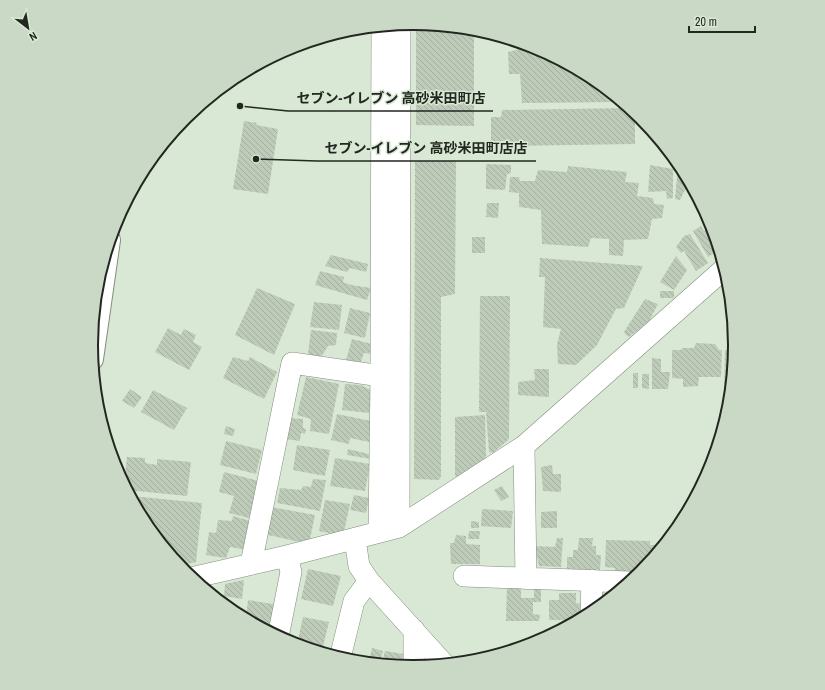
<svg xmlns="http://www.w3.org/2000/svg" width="825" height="690" viewBox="0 0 825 690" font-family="'Archivo Narrow','Noto Sans JP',sans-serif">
  <defs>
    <pattern id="building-back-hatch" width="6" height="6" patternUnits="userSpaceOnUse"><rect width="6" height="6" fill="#bdcbb8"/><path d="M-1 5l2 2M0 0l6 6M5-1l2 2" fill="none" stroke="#a2ae9e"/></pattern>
  </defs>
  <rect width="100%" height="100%" fill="#d9e8d4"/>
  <path fill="url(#building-back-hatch)" d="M416 23 474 29V126L416 125Z
    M520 43 536 48 592 77 620 102 522 103 520 74H509L508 52 520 49Z
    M629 108 635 113V144L505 146V141H491V117H501L502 110Z
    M244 121 257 123 256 125 278 129 268 194 233 189Z
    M415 161H456L455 294 441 297V476L439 480 414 479V477Z
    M486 164 511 165V173L507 174 505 190 486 189Z
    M650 165 673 169V198L667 199 666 191 648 192Z
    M568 166 627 172 625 182 639 183 637 196 653 198 654 204 664 205 662 218 652 219 648 239 624 240 623 256 609 255V239L591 238 588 247 542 244 541 210 519 207V193L509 192 510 177H519L520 181H535L538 170 567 172Z
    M678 166H680L689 182 680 200 675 199Z
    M487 203H499L498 218 486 217Z
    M701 226 704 231 711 226 719 250 708 257 693 231Z
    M690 234 708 263 696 271 684 251 681 253 676 247 684 236Z
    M472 237H485V253H472Z
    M331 255 368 264 366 272 350 268 347 272 325 266Z
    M676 256 687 270 674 290 660 282Z
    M540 258 643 266 624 308 616 309 597 345 576 365 558 364 557 344 561 329 543 327 545 277H539Z
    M320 271 344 277 343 282 351 285 371 288 367 300 315 285Z
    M257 288 295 304 274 355 235 335Z
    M660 291H674V298H660Z
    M480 296H510L509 439 493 453 489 452 486 412H479Z
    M645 299 658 304 649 321 629 337 626 335 624 332Z
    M314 302 342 305 339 330 310 327Z
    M350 308 370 313 365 338 344 333Z
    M168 328 181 335 184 329 196 335 193 342 202 347 189 370 155 352Z
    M311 330 337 333 336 345 328 346 321 357 308 354Z
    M352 339 372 344 370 354 364 353 360 364 346 360Z
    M696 343 715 344 719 350H722L721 377H699L698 386 683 387V379L672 378V350H681L682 348H694Z
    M725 350H734L730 389 724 388Z
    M233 357 248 361 250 357 277 372 264 399 223 378Z
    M652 358 661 359V372H670L668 389H652Z
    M534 369H549V397L518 395V382L535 380Z
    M633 373H638V388H633Z
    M642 374H649V389L642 388Z
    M306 377 339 384 329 434 310 431 311 419 297 415Z
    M345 384 360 385 373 391 369 413 342 410Z
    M130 389 142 397 134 408 122 401Z
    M153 390 187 408 174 430 141 412Z
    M337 414 371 421 372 427 369 442 350 438 349 444 331 440Z
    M485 415 486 456 485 459 460 478 455 476V417Z
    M290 418 303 419V428L306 429 305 434 301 433 300 441 286 439Z
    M226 426 235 429 233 436 224 434Z
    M226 441 262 450 256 474 220 465Z
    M297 445 330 450 325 476 293 470Z
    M348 449 373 455 371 459 347 455Z
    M127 457 145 458V463L157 465V459L191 462 187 496 127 490 124 485Z
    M335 458 370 464 365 491 330 486Z
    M552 465 553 474H561V492L543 491 541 467Z
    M224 472 259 481 249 518 229 513 234 496 219 492Z
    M313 479 326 480 320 511 277 503 280 488 301 490 303 486 311 487Z
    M502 486 509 497 501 501 494 490Z
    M354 495 369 498 366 513 350 510Z
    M132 496 202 503 196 562 179 566 145 524 131 499Z
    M325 500 350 504 343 536 319 531Z
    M271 507 315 515 309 544 268 535Z
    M482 509 513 511 511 528 481 526Z
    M557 511V528H541V512Z
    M233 516 254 522 247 550 230 547 226 558 206 555 209 532 216 533 218 520 232 521Z
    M471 521 479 522V528H471Z
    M469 531H480L479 539H468Z
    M456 535 466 536V544L480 545V564H451L450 543H454Z
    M557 538H563L561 567 539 566 535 546 555 547Z
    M579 538H593L592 546H596V555H601L600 570 567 569V557H573V550H578Z
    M606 540 650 541V545H655V555L652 556V558L641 572 615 571V568L605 567Z
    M308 569 341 576 333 606 301 599Z
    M244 580 242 599 224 596 225 584Z
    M507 586H521V598H534V588H541V602H533V614L540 615 539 621H506Z
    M559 593H576V603L582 604V618L578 620H549V600H559Z
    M248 600 279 605 273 624 246 618Z
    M303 617 329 622 323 646 298 640Z
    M372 648 383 651 379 664 360 662V659L369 661Z
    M385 651 404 654 402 666 382 664Z"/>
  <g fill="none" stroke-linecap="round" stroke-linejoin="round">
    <defs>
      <path id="minor" d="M524 446 526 579
        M399 527 400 24
        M379 532 381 376 382 26
        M355 539 359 566 369 581 444 664
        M251 564 292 363 381 376
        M464 576 629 582
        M191 578 287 556 399 527 524 446 724 269
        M591 613 592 580
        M414 630V667
        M278 637 291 572 287 556
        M340 658 354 601 369 581"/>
      <path id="primary" d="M92 359 109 240"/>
    </defs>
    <use href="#minor" stroke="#818f7c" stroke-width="22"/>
    <use href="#primary" stroke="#818f7c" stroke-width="24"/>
    <use href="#minor" stroke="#fff" stroke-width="21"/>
    <use href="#primary" stroke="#fff" stroke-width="22"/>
  </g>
  <path d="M0 0H825V690H0ZM98 345a315 315 0 1 1 630 0a315 315 0 1 1-630 0Z" fill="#cad9c6" fill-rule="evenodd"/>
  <path fill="none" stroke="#222720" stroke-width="2" d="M98 345a315 315 0 1 1 630 0a315 315 0 1 1-630 0Z"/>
  <path fill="none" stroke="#222720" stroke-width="1.5" d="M240 106L288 111H493M256 159L317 161H536"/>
  <g fill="#222720" stroke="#d9e8d4" stroke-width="1.5">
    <circle cx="240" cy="106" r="4"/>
    <circle cx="256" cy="159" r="4"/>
  </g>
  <g font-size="14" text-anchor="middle" font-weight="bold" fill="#222720" stroke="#d9e8d4" stroke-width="3" stroke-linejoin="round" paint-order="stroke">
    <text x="391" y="103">セブン-イレブン 高砂米田町店</text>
    <text x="426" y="153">セブン-イレブン 高砂米田町店店</text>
  </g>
  <g transform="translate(28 28) rotate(149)" stroke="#d9e8d4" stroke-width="3" paint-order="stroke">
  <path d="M0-3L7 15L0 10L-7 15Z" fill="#222720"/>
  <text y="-6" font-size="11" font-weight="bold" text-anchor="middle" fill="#222720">N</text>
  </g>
  <path d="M689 26v6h66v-6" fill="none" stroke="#222720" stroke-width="2"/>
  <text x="695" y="26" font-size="12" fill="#222720" stroke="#d9e8d4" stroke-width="3" paint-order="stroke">20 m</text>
</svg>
